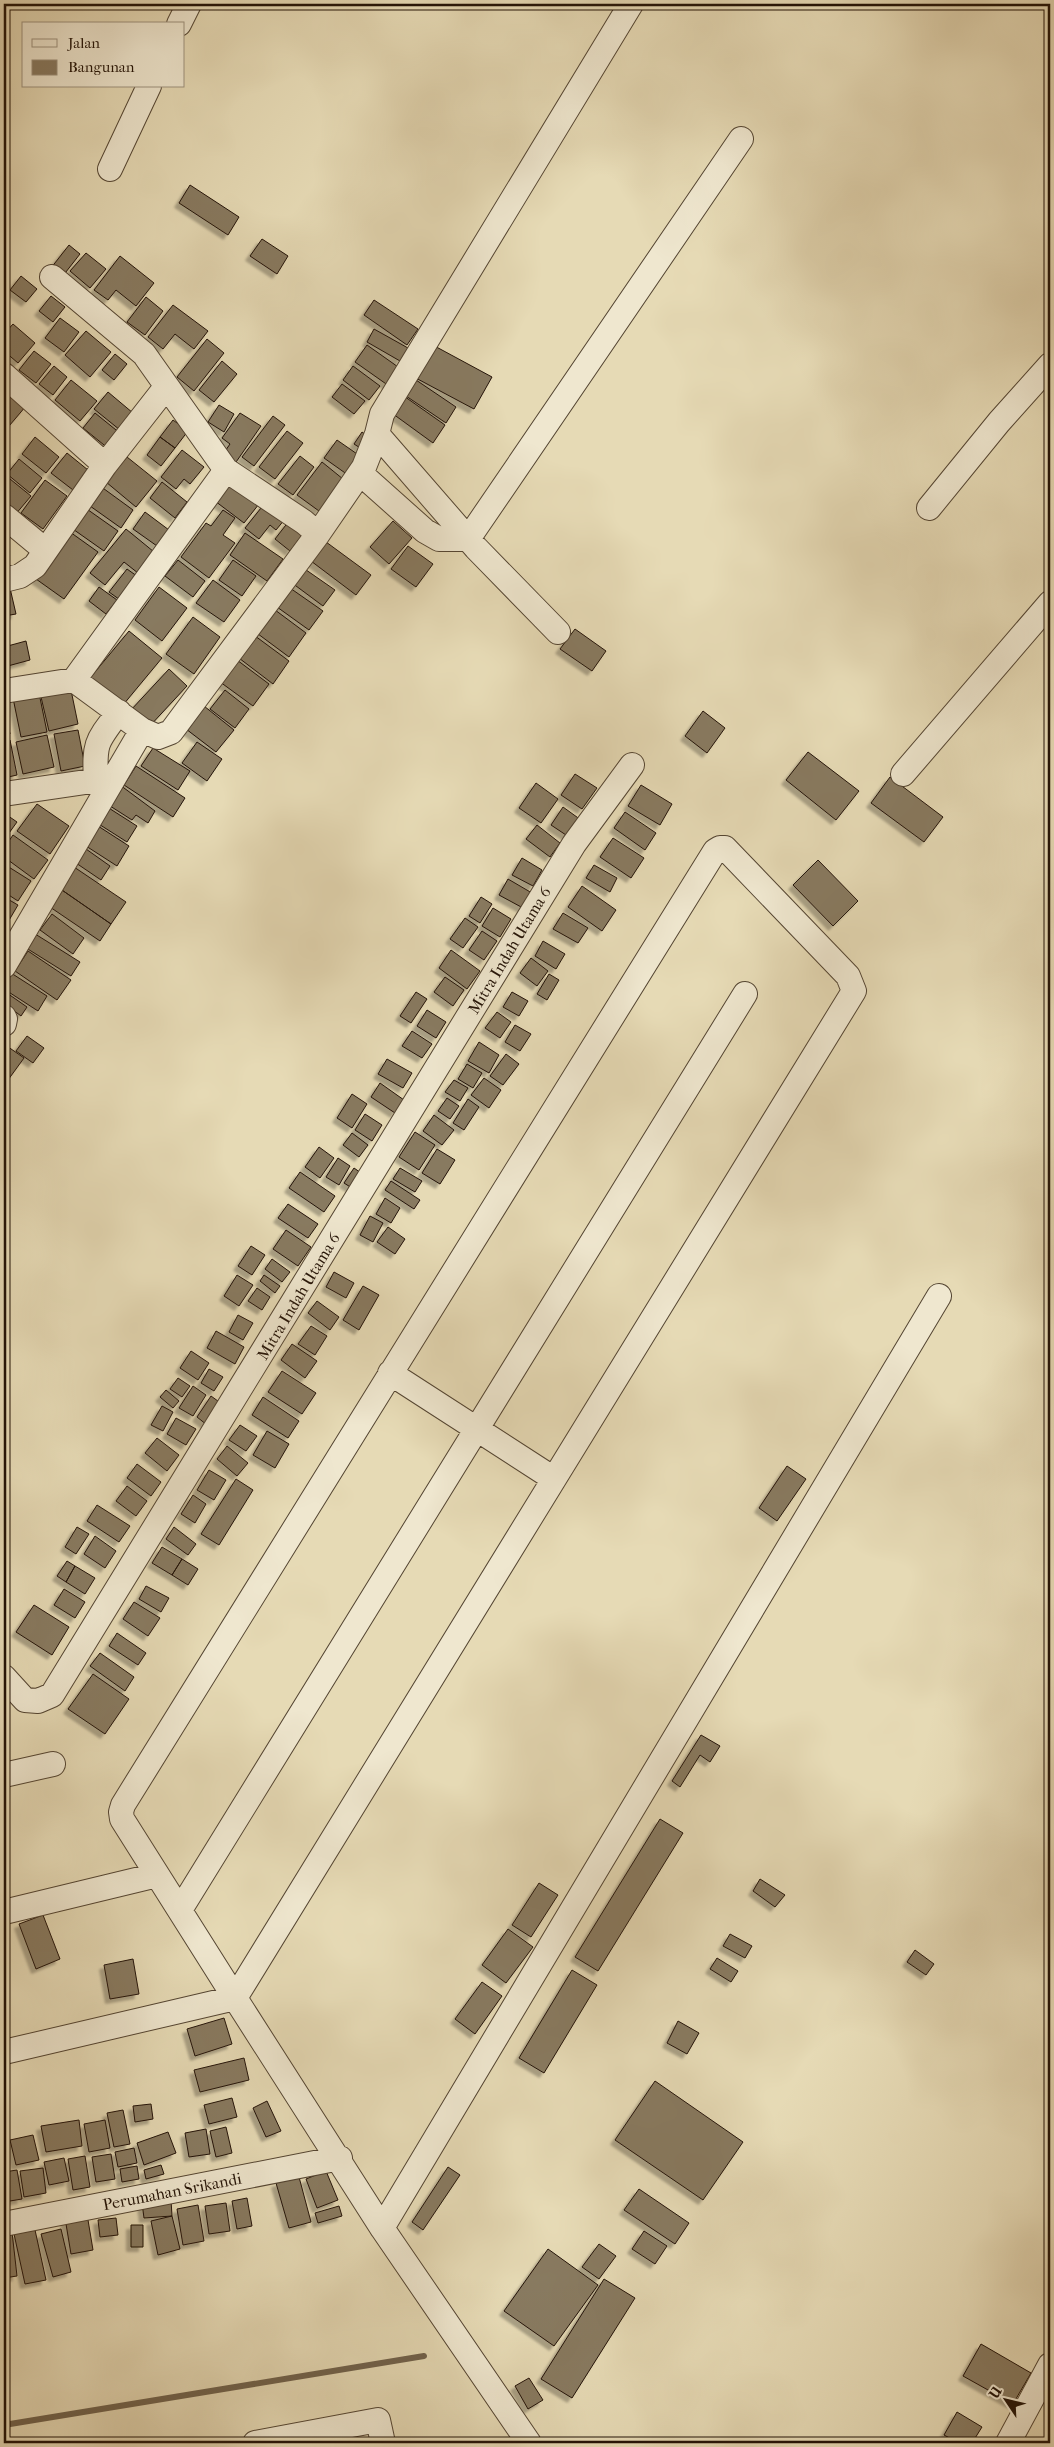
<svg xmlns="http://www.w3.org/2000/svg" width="1054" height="2447" viewBox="0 0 1054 2447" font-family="'IM FELL French Canon',serif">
  <defs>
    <filter id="shadow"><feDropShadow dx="-4.5" dy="4.5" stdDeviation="1" flood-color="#0004"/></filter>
  </defs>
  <rect width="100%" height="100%" fill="#e6dab5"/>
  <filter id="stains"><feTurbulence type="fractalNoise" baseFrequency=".004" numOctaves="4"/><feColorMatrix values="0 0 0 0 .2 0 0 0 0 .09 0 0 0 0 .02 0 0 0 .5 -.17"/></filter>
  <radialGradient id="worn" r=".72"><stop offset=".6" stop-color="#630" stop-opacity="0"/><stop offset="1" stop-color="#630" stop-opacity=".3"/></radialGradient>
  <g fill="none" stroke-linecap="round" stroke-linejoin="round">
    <path stroke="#70624c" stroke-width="6" d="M4 2425 424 2356"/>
  </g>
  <path fill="#887a61" stroke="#231307" filter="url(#shadow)" d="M190 185 239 217 228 235 179 203Z
    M262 239 288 256 277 274 250 256Z
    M69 245 80 254 62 277 51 268Z
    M86 253 106 269 90 288 70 271Z
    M120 256 154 283 136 306 116 290 108 300 94 290Z
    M21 276 37 289 26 302 10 290Z
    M51 296 65 307 53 322 39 311Z
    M146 297 163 311 145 335 127 322Z
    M374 300 418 329 407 345 364 315Z
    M173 305 208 331 194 349 175 334 163 349 148 337Z
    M60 318 79 332 64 352 45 338Z
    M13 324 35 343 18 363 4 351V334Z
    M374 329 408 348 400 361 367 342Z
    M86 331 111 352 90 377 65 355Z
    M207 339 224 353 194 391 177 377Z
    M429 343 492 377 474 409 412 376Z
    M367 345 401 369 389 386 355 362Z
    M34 351 51 364 36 383 19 370Z
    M115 354 127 364 114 380 102 370Z
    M222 361 237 374 214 402 199 390Z
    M54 366 67 377 53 395 39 384Z
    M353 366 380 386 369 400 343 380Z
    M71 380 97 401 80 421 55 400Z
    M416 380 456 407 446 423 406 396Z
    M342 384 365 401 354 414 332 397Z
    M4 389 26 406 4 432Z
    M108 392 133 413 120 430 94 409Z
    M401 394 445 425 433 443 389 411Z
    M219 405 234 414 224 432 208 422Z
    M95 413 121 434 109 449 83 428Z
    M240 413 261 426 234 465 221 457 230 444 222 438Z
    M273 416 285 425 254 466 242 457Z
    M173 420 188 431 175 448 160 437Z
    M287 431 303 443 275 479 259 467Z
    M362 432 373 440 365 451 354 444Z
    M35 437 59 457 46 473 22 454Z
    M160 437 175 448 161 466 147 455Z
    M337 440 360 456 348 475 324 458Z
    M182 450 204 467 190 484 184 479 176 489 161 477Z
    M67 453 88 470 73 490 51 473Z
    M300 456 314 467 293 495 278 484Z
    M127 457 157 481 136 507 106 482Z
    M19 459 42 478 30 493 7 474Z
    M322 462 343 479 319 511 297 495Z
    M10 479 31 496 15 515 4 506V487Z
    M45 480 67 496 43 529 21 513Z
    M225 480 259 504 244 523 211 498Z
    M162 482 187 502 175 518 150 498Z
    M96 483 133 510 121 528 83 501Z
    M265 503 285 519 276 530 270 525 259 539 245 528Z
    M84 507 118 531 104 551 70 527Z
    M223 510 235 518 223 535 235 543 209 578 181 557 206 523 211 526Z
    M145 512 169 530 157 546 133 529Z
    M289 521 304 533 290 551 275 539Z
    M393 521 412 538 389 564 370 547Z
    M126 529 159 556 143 577 124 562 105 585 90 573Z
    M70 532 98 552 64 599 36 579Z
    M245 533 283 559 267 581 230 555Z
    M322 539 371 575 356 595 307 558Z
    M408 546 433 564 416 587 391 569Z
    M178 560 205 581 193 597 165 576Z
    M233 560 256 576 242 596 219 580Z
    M299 565 335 590 323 606 288 580Z
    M127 569 141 579 123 602 109 592Z
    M213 580 240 600 224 622 196 603Z
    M99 587 117 600 106 614 89 601Z
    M159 587 187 608 162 641 135 620Z
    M10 588 16 614 4 616V590Z
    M290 588 323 611 309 630 277 607Z
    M267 604 306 633 289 657 250 628Z
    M193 617 220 637 194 674 166 654Z
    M575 629 606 651 592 671 560 649Z
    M247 630 289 661 273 684 231 652Z
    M129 631 162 658 123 705 90 678Z
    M26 641 30 660 4 667V647Z
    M233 657 269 684 253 706 216 679Z
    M169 669 187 686 148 728 130 711Z
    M71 690 78 724 49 731 41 697Z
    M225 690 249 709 235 728 210 709Z
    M39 693 47 732 21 737 13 698Z
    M4 706 10 734 4 736Z
    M204 706 234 730 216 752 186 729Z
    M703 711 725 728 707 753 685 736Z
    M78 730 85 766 61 771 54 734Z
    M47 735 54 767 23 774 16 742Z
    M10 740 17 775 4 778V742Z
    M197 742 222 759 207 781 182 763Z
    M153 748 190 771 178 790 141 766Z
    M808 752 859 791 836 820 786 780Z
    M136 766 185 798 173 817 124 785Z
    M575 774 597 788 582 809 561 795Z
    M890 777 943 817 924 842 871 803Z
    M536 783 558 799 541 823 519 808Z
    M120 785 155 811 148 823 136 815 132 820 107 804Z
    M641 785 672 804 660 825 628 806Z
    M37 804 69 826 50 854 17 831Z
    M104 805 137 826 127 842 94 821Z
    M563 807 581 820 569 837 551 825Z
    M625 812 656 833 645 850 614 828Z
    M4 813 17 822 4 840Z
    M537 825 560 843 550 857 526 839Z
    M98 826 129 846 117 866 86 846Z
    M13 835 48 860 34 879 4 857V848Z
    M613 838 644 858 631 878 600 857Z
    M86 849 110 866 101 880 76 863Z
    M522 858 542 870 533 886 512 875Z
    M818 860 858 901 833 926 793 885Z
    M4 864 31 881 18 901 4 892Z
    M594 865 617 878 610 892 586 878Z
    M74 867 126 902 111 924 59 888Z
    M508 879 532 893 523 908 499 895Z
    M582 886 616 910 602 931 568 907Z
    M59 888 111 924 100 941 47 905Z
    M4 897 18 905 5 927 4 926Z
    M481 897 492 904 480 923 469 916Z
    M493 908 511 919 500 937 482 926Z
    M563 913 588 928 578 943 553 929Z
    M52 914 84 938 73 954 40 930Z
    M465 918 478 927 463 948 450 939Z
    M482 931 497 941 484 960 469 950Z
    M32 932 80 962 71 976 23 946Z
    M543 941 565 954 556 969 535 956Z
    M451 950 480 971 467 989 439 968Z
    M28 951 71 980 57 1000 15 971Z
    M531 958 548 971 537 986 520 973Z
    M11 973 47 996 38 1011 4 989V983Z
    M549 974 559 980 547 1000 537 994Z
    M445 977 464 990 453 1006 434 992Z
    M4 991 27 1007 21 1016 4 1003Z
    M416 992 427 999 411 1023 400 1016Z
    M512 992 528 1001 519 1016 503 1007Z
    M427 1010 446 1022 436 1038 417 1026Z
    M497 1012 511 1022 500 1038 485 1028Z
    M515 1025 531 1034 520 1051 505 1042Z
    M412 1031 432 1044 422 1058 402 1046Z
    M27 1036 44 1048 33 1063 16 1051Z
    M479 1042 499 1055 489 1073 468 1061Z
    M4 1044 24 1058 8 1080 4 1077Z
    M506 1054 519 1064 503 1085 490 1076Z
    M387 1059 412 1073 403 1088 378 1074Z
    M467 1064 482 1073 473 1088 458 1079Z
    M484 1078 501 1090 489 1108 471 1095Z
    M454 1080 468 1088 460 1101 445 1092Z
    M380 1083 404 1100 395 1113 371 1097Z
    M352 1094 367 1104 352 1128 337 1118Z
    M447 1098 459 1106 450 1119 438 1111Z
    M468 1099 479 1107 464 1130 453 1123Z
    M365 1114 382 1125 372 1141 355 1130Z
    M434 1115 454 1130 442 1145 423 1131Z
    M415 1132 435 1145 419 1170 399 1157Z
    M352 1133 368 1145 359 1157 343 1145Z
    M319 1147 334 1158 320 1178 305 1167Z
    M437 1149 455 1160 440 1184 422 1173Z
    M338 1158 350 1166 339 1185 326 1177Z
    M354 1168 364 1175 355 1190 344 1183Z
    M400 1168 422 1181 415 1192 393 1179Z
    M300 1172 335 1196 324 1212 289 1188Z
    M391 1181 420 1200 414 1209 385 1190Z
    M385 1198 400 1208 391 1223 376 1214Z
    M288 1204 318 1224 308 1238 278 1218Z
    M370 1216 383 1223 373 1242 360 1235Z
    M388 1227 405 1239 395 1254 377 1242Z
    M286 1230 311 1247 298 1266 273 1249Z
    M251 1246 265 1255 252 1275 238 1266Z
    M272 1259 290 1272 282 1282 265 1269Z
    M334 1272 354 1283 346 1298 326 1287Z
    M237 1275 253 1285 239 1306 224 1296Z
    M264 1275 280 1286 275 1293 260 1281Z
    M363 1286 379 1295 359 1330 343 1320Z
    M257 1288 270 1297 262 1310 248 1301Z
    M317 1301 339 1317 330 1330 308 1313Z
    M238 1315 253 1323 243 1340 229 1332Z
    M311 1326 327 1336 315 1355 298 1344Z
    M216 1331 244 1347 235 1364 207 1348Z
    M292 1344 317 1361 305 1378 281 1360Z
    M191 1351 209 1363 198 1380 180 1368Z
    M209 1369 223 1377 214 1391 201 1383Z
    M282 1371 316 1393 302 1414 268 1392Z
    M178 1378 190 1386 182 1397 170 1389Z
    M193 1386 206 1395 193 1416 179 1408Z
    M166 1390 179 1401 173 1408 160 1397Z
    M211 1396 222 1404 207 1425 197 1417Z
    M263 1397 299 1421 288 1438 252 1415Z
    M162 1406 173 1412 163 1431 151 1425Z
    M176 1418 196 1429 186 1445 167 1434Z
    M240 1425 257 1436 246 1451 229 1440Z
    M267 1431 289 1444 275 1468 253 1455Z
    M157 1438 179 1455 167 1471 145 1453Z
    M227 1446 248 1463 237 1476 217 1459Z
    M137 1464 161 1482 151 1496 127 1478Z
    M787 1466 806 1479 777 1521 759 1508Z
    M209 1470 226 1480 214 1500 197 1490Z
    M236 1479 253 1490 219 1545 201 1534Z
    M127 1486 147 1501 136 1516 116 1501Z
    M193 1495 206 1504 195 1523 181 1514Z
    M97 1505 130 1526 119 1542 87 1521Z
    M77 1527 89 1534 76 1554 65 1547Z
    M174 1527 196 1544 188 1555 166 1539Z
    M95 1536 116 1551 105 1568 84 1554Z
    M162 1547 182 1559 172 1575 152 1563Z
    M182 1559 198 1569 188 1585 172 1575Z
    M67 1561 75 1566 66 1582 57 1576Z
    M75 1566 95 1578 85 1594 66 1582Z
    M146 1586 169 1598 161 1612 139 1599Z
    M64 1589 85 1602 75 1618 54 1605Z
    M134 1602 160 1618 148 1636 123 1619Z
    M34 1605 69 1627 52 1655 16 1632Z
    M117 1633 146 1653 138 1665 109 1646Z
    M100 1653 134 1677 125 1691 90 1666Z
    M93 1674 129 1699 105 1734 68 1709Z
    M701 1735 720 1746 710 1762 700 1755 680 1787 672 1781Z
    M660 1819 683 1833 598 1971 575 1957Z
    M760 1879 785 1895 775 1907 753 1891Z
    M539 1883 558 1895 531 1937 512 1925Z
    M43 1915 60 1959 36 1969 19 1924Z
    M508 1929 533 1947 506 1983 482 1965Z
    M730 1934 752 1946 745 1958 723 1946Z
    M915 1950 934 1964 926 1975 907 1962Z
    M717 1958 738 1971 731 1982 710 1969Z
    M133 1959 139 1994 110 1999 104 1965Z
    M572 1970 597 1985 544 2073 519 2058Z
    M482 1982 502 1996 475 2034 455 2019Z
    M224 2018 232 2044 195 2056 187 2029Z
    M678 2021 699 2033 687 2054 667 2043Z
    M244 2058 249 2080 200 2092 194 2070Z
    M655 2081 743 2142 703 2200 615 2140Z
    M232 2098 237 2117 209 2124 204 2105Z
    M267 2101 281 2131 266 2137 253 2108Z
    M151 2104 153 2119 135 2122 133 2106Z
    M123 2110 130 2144 114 2147 107 2113Z
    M79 2120 82 2146 46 2152 41 2126Z
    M105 2120 110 2148 89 2152 84 2124Z
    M226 2127 232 2153 216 2157 210 2131Z
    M206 2129 210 2154 189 2157 185 2133Z
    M168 2132 176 2153 144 2165 137 2143Z
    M33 2135 39 2160 16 2165 10 2140Z
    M134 2148 137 2163 118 2167 115 2152Z
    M111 2154 115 2179 96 2182 92 2157Z
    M85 2156 90 2187 73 2190 68 2159Z
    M64 2158 69 2181 49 2185 44 2162Z
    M161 2165 164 2174 146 2179 144 2170Z
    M137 2166 139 2179 122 2182 120 2169Z
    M448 2167 460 2175 423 2230 412 2222Z
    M43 2168 46 2193 24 2197 20 2171Z
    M17 2170 22 2199 4 2202V2172Z
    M326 2171 338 2200 317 2208 306 2179Z
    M299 2177 311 2222 289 2228 276 2183Z
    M639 2189 689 2223 675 2244 624 2210Z
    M247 2198 252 2226 237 2229 232 2201Z
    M171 2200 172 2216 144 2218 142 2203Z
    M226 2203 230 2231 209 2234 205 2206Z
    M198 2205 204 2241 183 2245 177 2209Z
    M339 2206 342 2216 318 2223 315 2213Z
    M87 2214 93 2250 71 2254 65 2218Z
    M172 2216 180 2249 158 2255 151 2221Z
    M116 2218 118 2235 100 2237 98 2220Z
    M131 2225H143V2247H131Z
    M61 2229 71 2272 53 2277 41 2234Z
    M35 2230 46 2280 25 2284 14 2234Z
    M644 2231 667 2246 655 2264 632 2249Z
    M12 2232 17 2276 4 2278V2233Z
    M599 2244 616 2256 599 2279 582 2267Z
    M548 2249 598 2285 554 2346 504 2311Z
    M604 2279 635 2298 572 2398 541 2379Z
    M981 2344 1031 2373 1013 2404 963 2376Z
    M529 2378 543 2400 528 2409 515 2386Z
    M957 2412 982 2427 972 2443H959L944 2435Z"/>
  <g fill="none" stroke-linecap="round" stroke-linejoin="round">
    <defs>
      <path id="minor" d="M179 24 189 4
        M110 169 149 86
        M52 277 144 354 226 470
        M4 375 105 465 166 387
        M377 434 476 548 558 632
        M360 473 425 531 439 539H468L741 139
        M929 508 999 422 1050 365
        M4 516 45 550
        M4 580 20 576 35 566 105 465
        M74 680 226 470 304 522 318 534
        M4 691 74 680 142 730
        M903 774 1050 603
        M96 781C94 743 96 742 119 712
        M4 794 113 778
        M4 966 142 730 158 737 171 732 318 534 364 467 377 434 382 414 631 4
        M4 1017 5 1019 4 1024
        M390 1373 554 1479
        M4 1677 25 1700 38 1701 52 1695 574 844 632 765
        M4 1775 53 1764
        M180 1910 745 994
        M4 1912 157 1875
        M4 2052 235 1998 122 1819 121 1812 123 1805 715 851 720 848H725L848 976 854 991 235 1998 382 2228 529 2443
        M4 2224 340 2158
        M382 2228 939 1296
        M255 2443 378 2420 383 2443
        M1008 2443 1050 2365"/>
    </defs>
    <use href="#minor" stroke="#544532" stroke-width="26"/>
    <use href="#minor" stroke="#efe7cf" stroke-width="24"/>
  </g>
  <g text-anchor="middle" stroke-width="4" stroke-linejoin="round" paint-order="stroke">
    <g font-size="16" fill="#231307" stroke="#efe7cf">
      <text transform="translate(509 950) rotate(-59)" y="6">Mitra Indah Utama 6</text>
      <text transform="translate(298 1296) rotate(-59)" y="6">Mitra Indah Utama 6</text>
      <text transform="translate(172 2191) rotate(-11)" y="6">Perumahan Srikandi</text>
    </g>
  </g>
  <rect width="1054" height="2447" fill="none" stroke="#e6dab5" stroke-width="20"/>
  <rect x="5" y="5" width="1044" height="2437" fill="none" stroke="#231307" stroke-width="2.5"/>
  <rect x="10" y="10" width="1034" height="2427" fill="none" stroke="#231307"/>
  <rect x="22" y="22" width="162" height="65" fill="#efe7cf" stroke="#9d927f"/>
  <rect x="32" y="39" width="25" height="8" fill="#efe7cf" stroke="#9d927f"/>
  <text x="68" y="48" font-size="15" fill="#231307">Jalan</text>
  <rect x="32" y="60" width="25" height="15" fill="#887a61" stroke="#9d927f"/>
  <text x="68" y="72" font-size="15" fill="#231307">Bangunan</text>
  <g transform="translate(1006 2400) rotate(305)" stroke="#efe7cf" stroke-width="4" paint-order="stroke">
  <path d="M0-4L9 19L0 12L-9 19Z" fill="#231307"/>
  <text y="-8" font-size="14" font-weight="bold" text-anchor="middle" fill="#231307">U</text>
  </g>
  <rect width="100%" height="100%" filter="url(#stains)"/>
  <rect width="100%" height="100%" fill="url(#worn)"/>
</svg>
